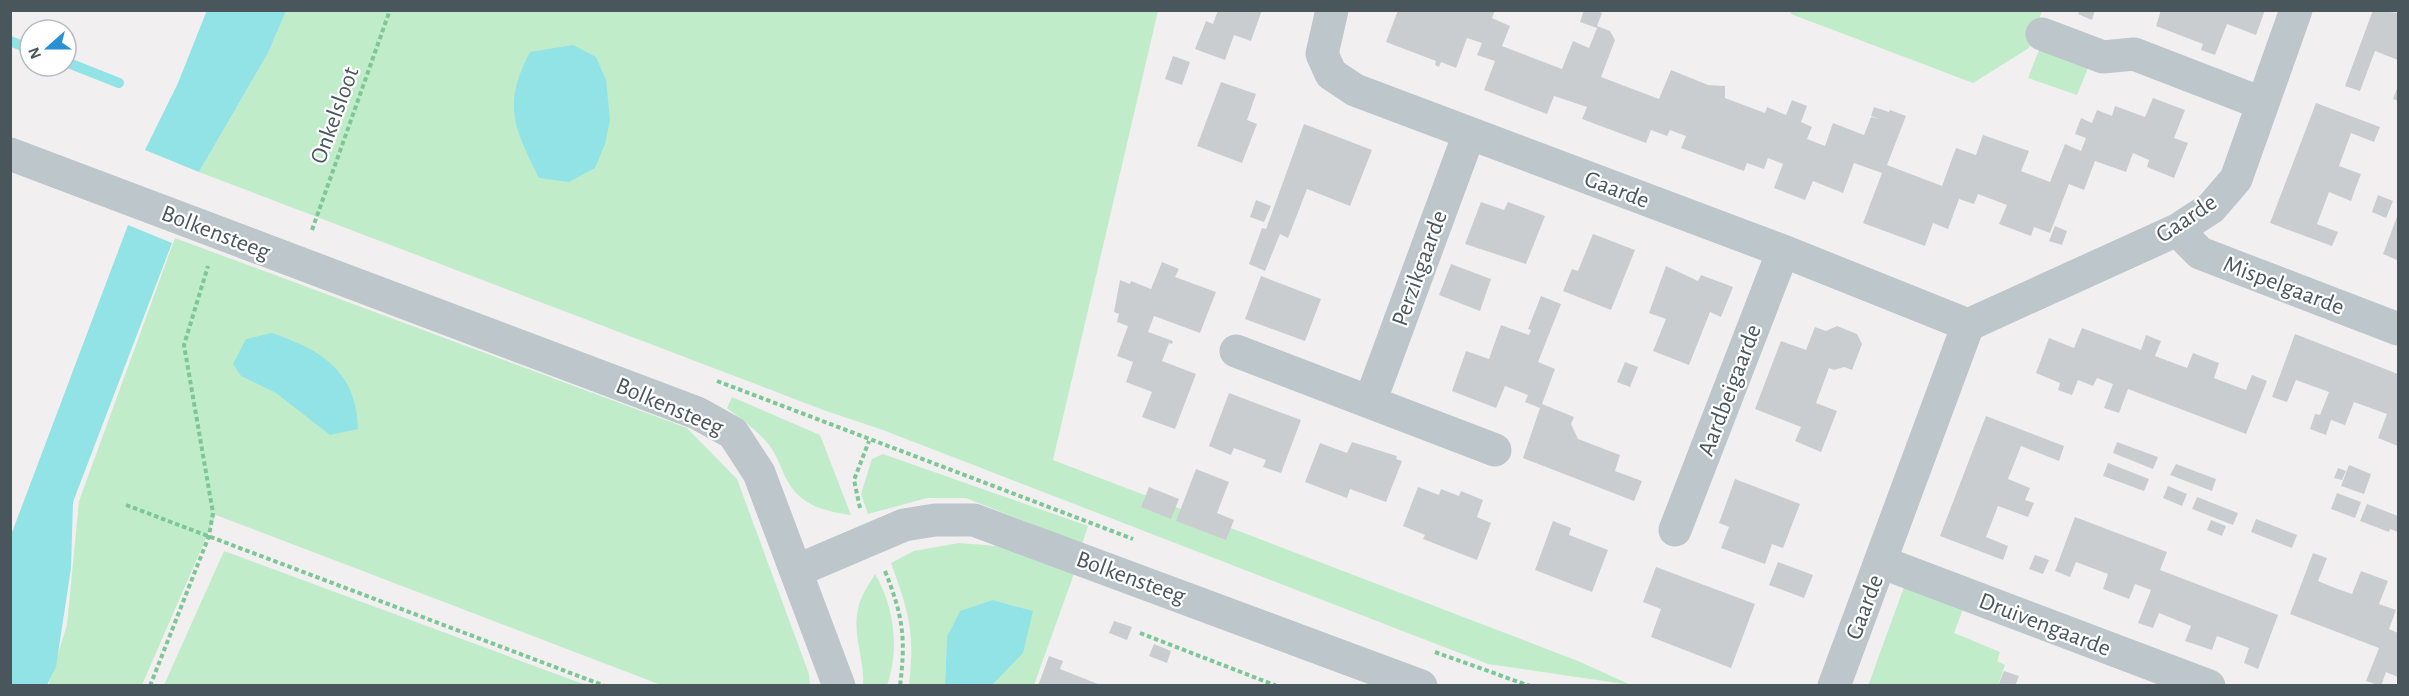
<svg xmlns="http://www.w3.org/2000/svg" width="2409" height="696" viewBox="0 0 2409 696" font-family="'Alegreya Sans',sans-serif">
  <rect width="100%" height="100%" fill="#f2eff0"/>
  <path fill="#c1ecca" d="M286 11H1158L1053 460 1578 661 1631 685 1488 664 883 430 826 411 199 172 268 53Z
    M1790 11H2042L2029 48 1973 83 1791 14Z
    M2039 50 2088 68 2077 95 2028 78Z
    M175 238 687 428 737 479 809 674 810 685H661L216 515 142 685 48 686 67 625 79 501Z
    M732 397 820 435 851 515C825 511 803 507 788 482 781 470 778 456 769 445 757 430 741 419 727 408Z
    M883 454 1088 526 1082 544 966 498H927L868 514 861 494 872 459Z
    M959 543 996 546 1075 571 1034 685H992L1022 653 1032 611 993 600 947 638 945 685H909C915 631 909 613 891 563L914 551Z
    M224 551 586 685H164Z
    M875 574C894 606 900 649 887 685H863C865 660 852 635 858 609 860 597 869 584 875 574Z
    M1904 587 1963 609 1954 633 2000 652 1997 661 2005 665 1998 685 1868 686Z"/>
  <path fill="#92e3e5" d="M207 10 286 11 268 53 199 172 145 150 178 83Z
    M573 45 596 57 606 80 610 120 605 144 595 168 569 182 539 178C514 127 502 105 530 52Z
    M128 225 172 243 73 502 71 568 56 667 47 685H11V535Z
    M272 333C321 350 357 371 358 429L330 435 276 393 241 376 233 364 246 339Z
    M993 600 1033 611 1023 653 992 685H945L947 637 960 611Z"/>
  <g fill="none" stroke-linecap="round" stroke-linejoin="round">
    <path stroke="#92e3e5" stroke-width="10" d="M10 41 30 49
      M66 62 119 83"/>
  </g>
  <path fill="#cacdd0" d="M1218 10H1262L1251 41 1234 35 1225 60 1195 49 1206 21 1213 24Z
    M1398 10H1495L1492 18 1510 26 1502 46 1562 69 1573 41 1589 48 1597 28 1580 22 1584 10H1594L1602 13 1597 26 1610 31 1615 40 1601 77 1659 99 1671 70 1708 85 1725 86V98L1765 113 1767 107 1786 115 1792 100 1807 106 1801 122 1812 127 1807 139 1825 146 1833 123 1864 135 1871 117 1879 119 1871 116 1874 107 1889 112 1890 110 1906 116 1887 165 1942 186 1956 148 1976 155 1983 135 2029 151 2021 171 2050 182 2065 144 2081 151 2086 138 2075 134 2081 118 2092 123 2097 110 2112 116 2115 106 2145 117 2153 98 2185 110 2174 138 2188 143 2174 178 2147 167 2149 160 2133 153 2126 172 2095 161 2084 190 2069 184 2050 233 2034 227 2031 236 1999 224 2007 205 1978 194 1974 204 1959 199 1948 229 1933 223 1925 246 1863 223 1882 173 1854 163 1843 193 1813 181 1805 200 1774 188 1783 164 1768 158 1764 169 1747 163 1744 171 1681 148 1686 136 1670 130 1667 136 1651 130 1646 143 1582 119 1587 107 1554 96 1547 114 1484 90 1495 61 1477 55 1482 43 1467 38 1456 68 1441 62 1439 67 1435 65 1436 61 1386 42Z
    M2080 10H2095L2092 20 2078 14Z
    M2161 10H2265L2256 35 2227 24 2215 55 2201 50 2203 44 2156 26Z
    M2373 10 2398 13V60L2375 51 2360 91 2345 86Z
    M1173 56 1190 62 1182 85 1165 79Z
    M1221 82 1256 94 1247 120 1257 124 1242 163 1197 146Z
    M2398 86V101L2393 99Z
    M2316 103 2380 127 2374 142 2351 133 2339 166 2361 174 2356 187 2351 201 2329 192 2317 224 2338 232 2332 246 2270 223Z
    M1304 124 1372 150 1350 206 1307 189 1288 238 1280 234 1265 271 1249 264 1262 228 1266 229Z
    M2378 195 2393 201 2386 218 2372 212Z
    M1256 200 1271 206 1264 222 1250 217Z
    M1481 202 1504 210 1508 202 1545 216 1526 264 1465 244Z
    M2398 214V256L2397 260 2383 254Z
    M2055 226 2067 231 2062 245 2049 241Z
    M1593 234 1635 250 1611 310 1563 291 1572 269 1578 271Z
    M1162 262 1179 269 1175 277 1216 292 1200 333 1154 316 1148 332 1173 341 1172 344 1169 343 1162 361 1196 374 1175 429 1142 417 1152 392 1126 382 1133 362 1117 356 1128 326 1117 322 1119 314 1114 312 1120 280 1130 284 1131 281 1151 289Z
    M1451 264 1491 279 1480 311 1439 295Z
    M1666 266 1698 281 1701 275 1733 287 1721 317 1710 312 1689 365 1653 351 1666 319 1649 313Z
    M1261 276 1321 299 1305 341 1245 319Z
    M1541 296 1561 304 1538 362 1555 369 1542 404 1574 417 1571 424 1578 439 1620 455 1615 471 1642 481 1634 501 1523 458 1540 408 1525 402 1528 395 1505 386 1496 408 1452 391 1466 351 1489 359 1501 325 1529 335 1531 330 1528 329Z
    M1837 326 1857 334 1862 344 1852 370 1844 367 1834 370 1829 368 1816 403 1837 411 1821 452 1795 441 1801 427 1755 409 1781 341 1806 350 1815 327 1826 331Z
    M2082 328 2141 350 2146 335 2161 341 2155 356 2187 368 2193 353 2219 363 2214 378 2246 390 2252 375 2267 381 2246 434 2128 389 2119 413 2104 408 2113 384 2097 378 2093 386 2078 380 2072 395 2058 390 2060 383 2036 373 2049 338 2074 348Z
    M2295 334 2398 374V446L2378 438 2387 414 2354 402 2345 425 2331 420 2326 435 2310 429 2315 414 2320 415 2329 392 2296 380 2287 402 2272 397Z
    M1625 362 1638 367 1630 387 1617 382Z
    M1229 393 1301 420 1281 473 1263 467 1266 460 1234 448 1231 455 1209 446Z
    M1986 416 2064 446 2059 461 2021 446 2008 479 2030 488 2025 500 2034 503 2028 517 1998 506 1986 537 2008 546 2003 560 1940 536Z
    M1352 442 1397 456 1396 459 1402 461 1386 502 1350 489 1347 498 1305 482 1320 443 1347 453Z
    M2117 442 2158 457 2153 469 2113 453Z
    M2108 463 2149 479 2144 491 2103 476Z
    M2176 464 2216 479 2212 491 2170 475Z
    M2349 465 2371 474 2364 494 2341 486Z
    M2338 468 2346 471 2342 480 2334 478Z
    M1196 469 1229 482 1217 513 1234 520 1226 540 1176 521Z
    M1735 479 1800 504 1783 548 1772 544 1765 564 1721 548 1729 527 1719 523Z
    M2168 486 2187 494 2182 506 2163 498Z
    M1149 487 1179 499 1171 519 1141 507Z
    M1418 487 1439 495 1441 489 1459 496 1461 491 1483 500 1477 517 1491 523 1477 560 1423 539 1425 535 1403 526Z
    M2337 493 2361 502 2355 518 2331 509Z
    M2197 497 2238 513 2233 525 2192 509Z
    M2367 504 2398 516V532L2390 529 2389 532 2360 521Z
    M2075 517 2167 552 2160 570 2278 615 2258 669 2244 663 2249 648 2217 636 2212 650 2185 641 2191 626 2159 613 2153 628 2138 623 2151 590 2135 584 2129 599 2103 589 2108 574 2076 562 2070 577 2055 571Z
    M2256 519 2297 535 2292 548 2251 532Z
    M2211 520 2226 526 2222 536 2207 530Z
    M1553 521 1571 528 1569 535 1608 550 1592 592 1535 570Z
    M2313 553 2327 558 2318 581 2335 588 2352 594 2361 571 2388 581 2379 604 2396 610 2389 629 2398 633V677L2386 672 2381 686 2366 681 2379 648 2290 614Z
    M2035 555 2049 560 2043 574 2029 569Z
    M1778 562 1813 575 1804 598 1769 585Z
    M1656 567 1755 604 1731 668 1651 637 1661 609 1643 602Z
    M1114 621 1132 627 1127 640 1109 633Z
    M1154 644 1171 651 1167 663 1149 656Z
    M1049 656 1063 661 1060 669 1103 686H1038Z
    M2004 671 2019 676 2015 686H1998Z"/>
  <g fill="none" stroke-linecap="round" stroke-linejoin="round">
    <path stroke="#7cc795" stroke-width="4" stroke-dasharray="4.5 3" stroke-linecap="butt" d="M312 230 390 10
      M717 381 1133 539
      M126 505 605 686
      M860 508 854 480 869 441
      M885 571C903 616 906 638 900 686
      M1140 633 1277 686
      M1435 652 1530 686
      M150 686 209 536 213 513 184 345 208 266"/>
    <path stroke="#bcc6cb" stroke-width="33" d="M1332 10 1322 54 1331 74 1355 90 1783 251 1968 325
      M2042 34 2103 57 2134 54 2261 103
      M10 154 697 413 733 433 759 473 839 686
      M2177 230 2200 253 2398 329
      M1236 351 1495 450
      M1370 402 1469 134
      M1675 530 1783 251
      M1881 562 2209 686
      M796 571 904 525 935 520H974L1421 686
      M1834 686 1968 325 2177 230 2211 208 2236 179 2296 10"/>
  </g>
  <g text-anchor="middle" stroke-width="4.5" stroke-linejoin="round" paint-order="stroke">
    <g font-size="24" fill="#49565b" stroke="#fff">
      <text transform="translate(334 115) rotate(-70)" y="8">Onkelsloot</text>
      <text transform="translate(1617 189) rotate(21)" y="8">Gaarde</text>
      <text transform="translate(2186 218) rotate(-34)" y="8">Gaarde</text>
      <text transform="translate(216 232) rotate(21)" y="8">Bolkensteeg</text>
      <text transform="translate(1419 268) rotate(-70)" y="8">Perzikgaarde</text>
      <text transform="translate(2284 285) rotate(21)" y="8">Mispelgaarde</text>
      <text transform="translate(1729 390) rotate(-69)" y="8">Aardbeigaarde</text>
      <text transform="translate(670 406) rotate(23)" y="8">Bolkensteeg</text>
      <text transform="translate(1131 577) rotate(20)" y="8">Bolkensteeg</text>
      <text transform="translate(1864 607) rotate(-69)" y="8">Gaarde</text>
      <text transform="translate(2045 624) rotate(21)" y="8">Druivengaarde</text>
    </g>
  </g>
  <rect width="2409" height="696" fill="none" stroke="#49565b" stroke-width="24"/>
  <g transform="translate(48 48) rotate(249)"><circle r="28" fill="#ffffff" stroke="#b6bbbd" stroke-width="1.5"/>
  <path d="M0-4.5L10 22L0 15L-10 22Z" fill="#2791d3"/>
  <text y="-9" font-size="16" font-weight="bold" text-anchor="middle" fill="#49565b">N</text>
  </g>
</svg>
